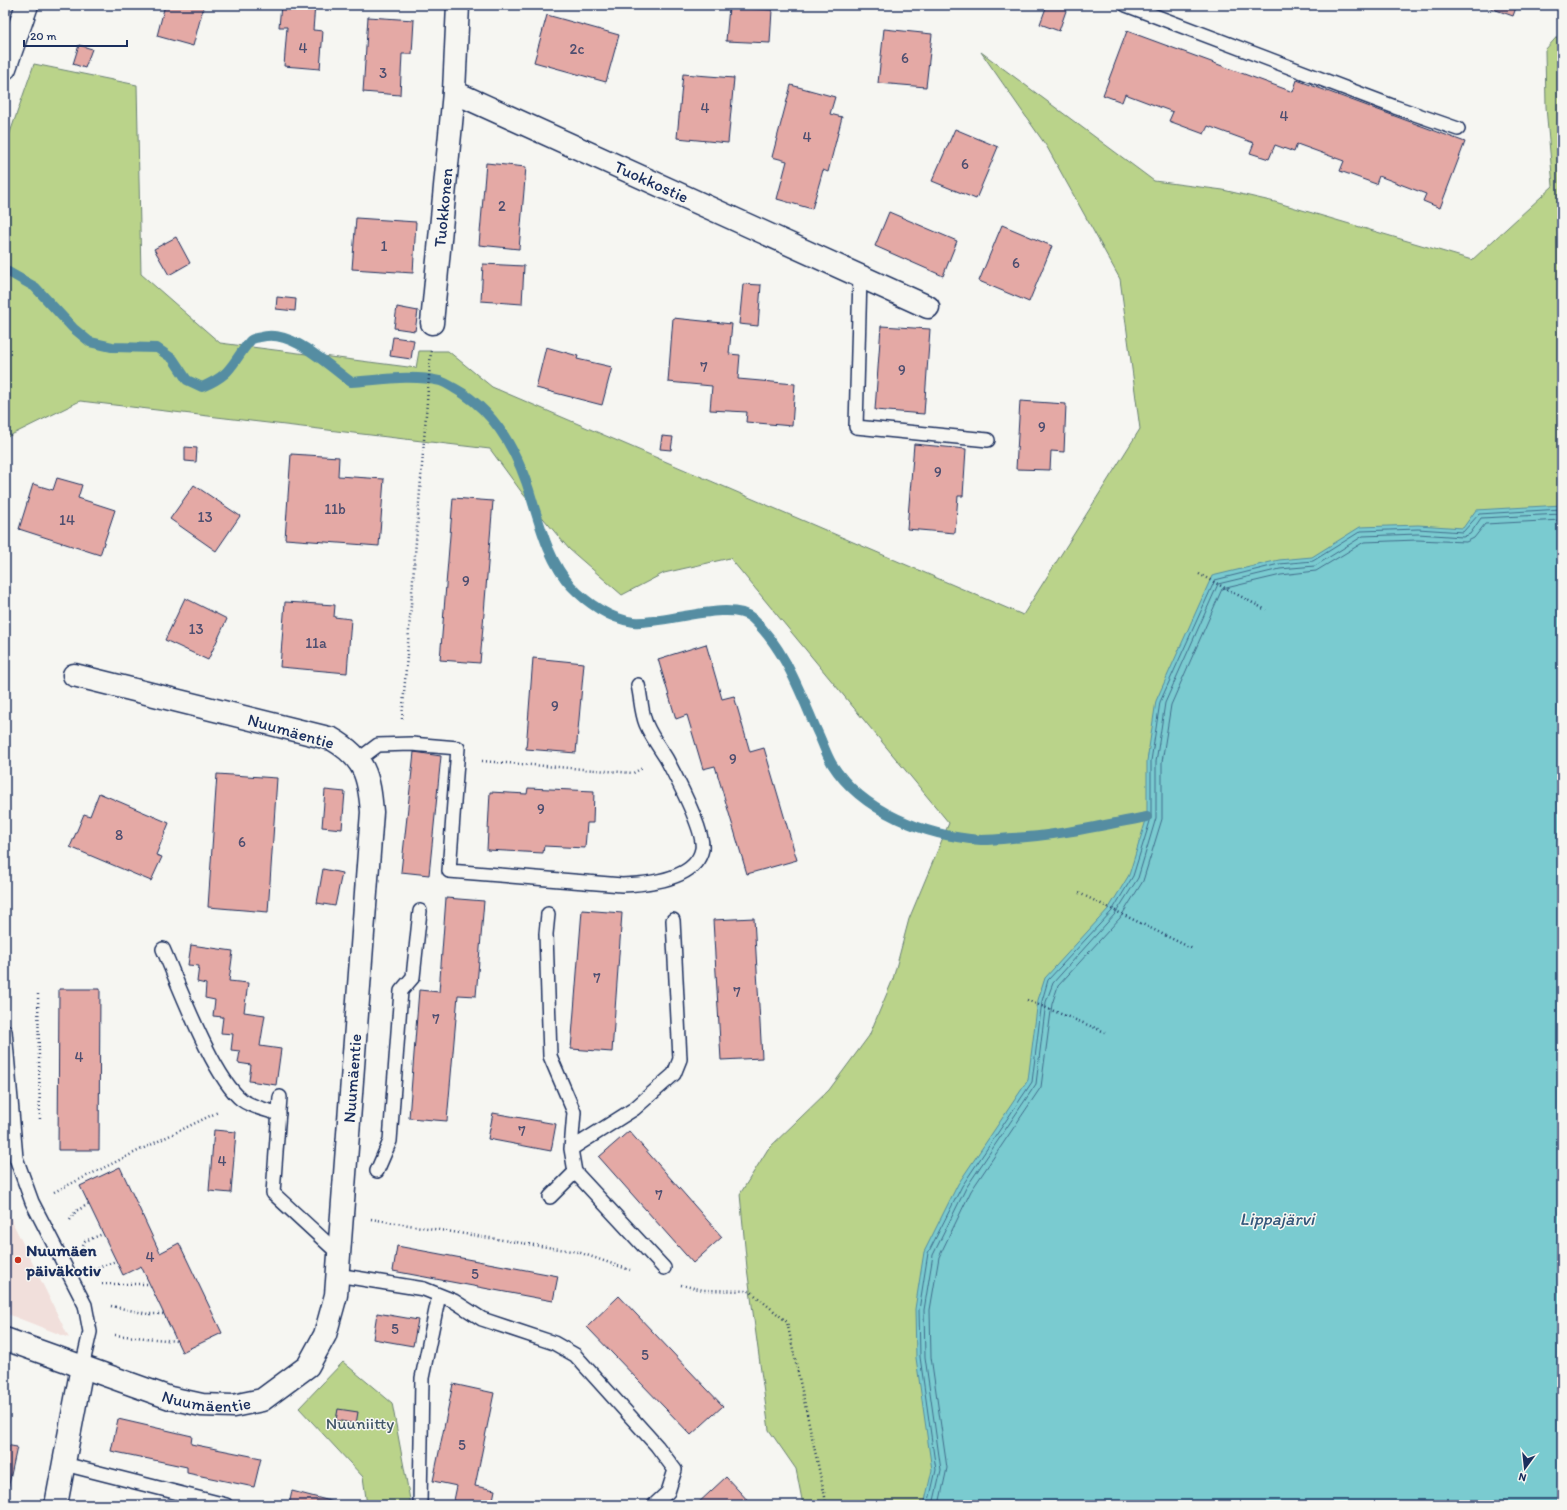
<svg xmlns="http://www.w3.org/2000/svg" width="1567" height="1510" viewBox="0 0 1567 1510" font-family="Itim,sans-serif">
  <rect width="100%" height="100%" fill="#f6f6f2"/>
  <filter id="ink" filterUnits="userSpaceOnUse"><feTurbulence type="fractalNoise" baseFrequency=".025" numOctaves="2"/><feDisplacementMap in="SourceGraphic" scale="8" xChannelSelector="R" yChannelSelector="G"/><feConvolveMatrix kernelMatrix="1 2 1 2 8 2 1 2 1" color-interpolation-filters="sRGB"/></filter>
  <g filter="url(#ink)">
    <path fill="#f1dfdb" d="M5 1207 69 1338 5 1313Z"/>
    <path fill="#bad38a" stroke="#6a8174" d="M1562 31V1505H803L796 1469 769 1430 747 1268 740 1194 768 1149 829 1090 869 1036 893 979 909 919 949 823 730 558 664 573 622 595 569 549 523 494 490 449 80 401 5 438V147L34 64 137 85 141 274 220 343 416 368 419 351H448L492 387 1023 615 1140 429 1120 279 1047 147 981 52 1154 181 1223 190 1275 202 1472 260 1553 186 1546 107 1545 50Z
      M343 1362 392 1403 411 1505H367L363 1477 299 1408Z"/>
    <path fill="#7acbd0" stroke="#548da2" d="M1562 505V1505H924L932 1470 916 1358 915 1309 924 1252 958 1184 1028 1080 1038 1000 1045 978 1109 908 1129 875 1147 817V761L1156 701 1212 576 1279 560 1312 557 1360 527 1418 525 1463 528 1476 510Z"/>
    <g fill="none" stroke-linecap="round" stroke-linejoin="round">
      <path stroke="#416d8c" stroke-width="1" d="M928 1505 936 1470 920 1357 919 1310 928 1253 962 1186 1032 1082 1042 1001 1048 980 1112 911 1133 876 1151 818V761L1160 702 1215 580 1279 564 1313 561 1361 531 1418 529 1463 532 1479 514 1562 509
        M933 1505 941 1470 925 1357 924 1310 933 1255 966 1188 1036 1084 1046 1002 1053 983 1115 914 1138 878 1156 818V762L1165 703 1218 584 1280 569 1315 566 1363 536 1418 534 1463 537 1470 534 1481 518 1562 514
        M939 1505 947 1468 931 1357 930 1310 939 1257 971 1191 1041 1087 1052 1004 1058 986 1120 918 1143 881 1162 819V762L1171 705 1222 589 1281 575 1316 571 1364 542 1417 540 1466 542 1474 538 1485 524 1562 520"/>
      <path stroke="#548da2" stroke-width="10" d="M5 270 35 287 73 328 90 342 112 347 157 348 173 359 187 380 202 387C233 374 230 365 250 341 252 338 257 338 261 337 291 328 327 365 351 382 380 380 411 374 440 381 444 382 449 385 454 388 497 411 519 455 532 500 541 529 550 563 571 586 587 603 610 619 634 622 661 625 731 599 752 618 785 649 799 690 817 731 822 741 826 754 832 764 862 812 926 836 981 840 991 840 1002 839 1012 838 1058 836 1103 825 1147 817"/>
    </g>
    <path fill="#e4a9a5" stroke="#1b2f5e" d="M165 5H204L193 46 157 36Z
      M281 5H315L313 30 323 31 320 69 284 66 287 27H279Z
      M1047 5H1068L1059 31 1040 24Z
      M1482 5H1517L1513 16Z
      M729 7 772 10 770 43 726 41Z
      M547 15 619 35 606 82 534 62Z
      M368 17 414 20 412 54H402L400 95 363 92Z
      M884 29 932 34 926 87 878 83Z
      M1127 31 1293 92 1297 80 1465 142 1440 208 1423 201 1426 194 1379 176 1376 184 1340 171 1344 161 1297 144 1294 152 1275 145 1269 159 1250 153 1254 143 1208 126 1204 134 1169 121 1173 112 1125 94 1122 102 1103 95Z
      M79 45 92 49 85 68 73 64Z
      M683 74 734 78 728 143 677 138Z
      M791 85 835 97 830 114 842 117 828 172 823 170 812 209 777 199 787 161 772 157Z
      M955 129 998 147 976 199 932 181Z
      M486 163 526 167 519 249 479 245Z
      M889 212 957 241 943 276 875 246Z
      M356 218 416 222 413 273 352 269Z
      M1002 225 1052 246 1029 302 979 281Z
      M176 237 190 263 169 275 154 249Z
      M483 264 524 266 522 304 481 301Z
      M743 284 761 285 758 326 739 324Z
      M277 297 296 299 295 311 276 309Z
      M397 307 418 311 415 331 394 328Z
      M673 318 732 324 729 354 740 355 738 379 795 384 792 426 746 422 747 412 710 410 712 386 668 382Z
      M881 326 930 329 924 414 875 410Z
      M393 337 414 340 411 359 390 356Z
      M546 347 578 356 577 359 612 367 602 405 536 388Z
      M1020 401 1066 404 1064 452 1051 451 1050 470 1016 469Z
      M662 436 673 437 671 450 660 449Z
      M914 444 966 449 963 496H958L955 533 907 529Z
      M185 447 197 448 196 462 185 461Z
      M291 454 339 457 338 476 384 479 379 546 285 539Z
      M57 478 82 485 78 498 115 510 100 555 19 529 33 484 53 490Z
      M194 485 240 516 216 551 170 519Z
      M453 498 493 501 480 663 440 660Z
      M185 598 227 619 208 660 165 640Z
      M285 602 335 605 334 617 351 619 347 673 280 667Z
      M706 644 722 699 734 696 750 752 764 748 797 860 747 874 715 766 703 769 687 715 676 719 658 659Z
      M533 658 584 663 576 753 526 749Z
      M414 752 441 756 429 875 401 872Z
      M217 774 277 778 268 912 208 907Z
      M528 788 594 791 593 823H587L585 848 544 846 543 853 487 850 490 792 527 794Z
      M325 790 345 792 342 829 322 827Z
      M99 793 169 823 156 855 162 857 151 881 70 847 84 814 90 816Z
      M323 869 342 873 335 906 317 903Z
      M446 898 484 901 476 996 458 995 447 1121 409 1118 419 990 439 992Z
      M582 910 622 913 612 1052 571 1049Z
      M754 918 762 1058 721 1060 713 920Z
      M191 945 233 951 229 981 248 983 244 1012 265 1015 260 1046 281 1049 276 1085 249 1081 251 1065 238 1063 240 1051 231 1050 233 1034 221 1033 223 1017 213 1016 215 1000 205 998 206 984 197 982 199 966 188 965Z
      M59 989H100L99 1150H58Z
      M493 1113 556 1124 551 1151 488 1139Z
      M214 1130 236 1132 231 1193 209 1191Z
      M629 1131 722 1237 693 1263 599 1157Z
      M120 1167 160 1253 179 1243 222 1333 182 1352 141 1266 123 1275 80 1186Z
      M397 1246 558 1276 553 1301 393 1271Z
      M619 1296 723 1406 691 1435 587 1327Z
      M377 1313 418 1320 413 1346 373 1339Z
      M453 1384 494 1393 475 1486 495 1490 492 1505H453L457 1486 433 1481Z
      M338 1409 358 1412 356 1424 336 1420Z
      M118 1419 192 1436 191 1444 261 1458 254 1487 187 1473V1467L111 1451Z
      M5 1445 17 1447 8 1489 5 1488Z
      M726 1477 751 1504 750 1505H696Z
      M292 1491 342 1504V1505H289Z"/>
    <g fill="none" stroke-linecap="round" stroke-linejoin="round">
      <defs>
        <path id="lane" d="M1126 5 1395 107 1458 129
          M860 276 856 427 988 440
          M358 760 378 745 411 744 458 748 449 871 622 885C647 884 696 880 702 849 705 831 675 775 666 758 659 747 651 736 646 724 641 712 641 697 638 685
          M548 914 546 934 550 1056 574 1112 571 1149 575 1172 550 1197
          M163 949C179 985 213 1078 242 1100 251 1107 268 1110 279 1114
          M5 1031 16 1158 32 1202 85 1305 90 1332 82 1367
          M280 1097 273 1193 339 1254
          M571 1149 634 1109 674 1074 680 1059 673 920
          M377 1171 390 1141 401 991 413 977 420 911
          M575 1172 664 1268
          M337 1275 424 1289 454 1301 482 1319 554 1343 575 1355 657 1446 675 1470 668 1492 654 1505
          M64 1464 226 1505
          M420 1505 422 1378 439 1295"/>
        <g id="street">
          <path id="s1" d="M458 5 454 92 928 307"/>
          <path id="s2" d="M432 323 454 92"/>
          <path id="s3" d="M5 1339 170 1398 202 1405 233 1406 262 1400 308 1366 325 1335 336 1295 372 812C369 776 365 758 332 739L74 675"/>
          <path d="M56 1505 82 1367"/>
        </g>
        <path id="secondary" d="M5 68 27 5"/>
      </defs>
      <use href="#lane" stroke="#1b2f5e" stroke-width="16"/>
      <use href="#street" stroke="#1b2f5e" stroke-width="25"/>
      <use href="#secondary" stroke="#1b2f5e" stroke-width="25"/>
      <path stroke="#1b2f5e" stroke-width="2.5" stroke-dasharray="1 3" stroke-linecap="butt" d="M1199 574 1266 610
        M402 719 431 351
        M482 761 633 773 643 768
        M1079 893 1193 949
        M38 994 40 1122
        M1027 1000 1105 1032
        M54 1192 218 1112
        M371 1219 578 1252 630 1270
        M70 1220 76 1211 89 1204
        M83 1245 85 1241 103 1234
        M94 1269 116 1261
        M102 1284H150
        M681 1285 703 1290 750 1291 787 1322 825 1497 826 1505
        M111 1306 148 1314H164
        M115 1335 176 1341"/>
      <use href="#lane" stroke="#f6f6f2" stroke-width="13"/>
      <use href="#street" stroke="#f6f6f2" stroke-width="22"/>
      <use href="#secondary" stroke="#f6f6f2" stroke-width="22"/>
    </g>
  </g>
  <circle fill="#c8321e" stroke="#f6f6f2" stroke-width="1.5" cx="18" cy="1260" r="4"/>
  <g text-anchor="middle" stroke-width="3" stroke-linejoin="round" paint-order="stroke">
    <g font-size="15" fill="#4d4e70">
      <text x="303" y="53">4</text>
      <text x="577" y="54">2c</text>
      <text x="905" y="63">6</text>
      <text x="383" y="78">3</text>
      <text x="705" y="113">4</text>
      <text x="1284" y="121">4</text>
      <text x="807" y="142">4</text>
      <text x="965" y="169">6</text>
      <text x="502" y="211">2</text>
      <text x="384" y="251">1</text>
      <text x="1016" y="268">6</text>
      <text x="704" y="372">7</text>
      <text x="902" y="375">9</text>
      <text x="1042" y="432">9</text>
      <text x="938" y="477">9</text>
      <text x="335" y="514">11b</text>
      <text x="205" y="522">13</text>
      <text x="67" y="525">14</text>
      <text x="466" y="586">9</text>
      <text x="196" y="634">13</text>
      <text x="316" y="648">11a</text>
      <text x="555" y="711">9</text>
      <text x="733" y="764">9</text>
      <text x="541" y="814">9</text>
      <text x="119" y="840">8</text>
      <text x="242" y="847">6</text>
      <text x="597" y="983">7</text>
      <text x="737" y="997">7</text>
      <text x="436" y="1024">7</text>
      <text x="79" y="1062">4</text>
      <text x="522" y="1136">7</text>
      <text x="222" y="1166">4</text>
      <text x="659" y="1200">7</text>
      <text x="150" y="1262">4</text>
      <text x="475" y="1279">5</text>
      <text x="395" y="1334">5</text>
      <text x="645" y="1360">5</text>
      <text x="462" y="1450">5</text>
    </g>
    <g font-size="17" fill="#1b2f5e" stroke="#f6f6f2">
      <text dy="6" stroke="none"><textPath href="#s1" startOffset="304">Tuokkostie</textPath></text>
      <text dy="6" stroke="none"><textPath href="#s2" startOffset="116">Tuokkonen</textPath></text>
      <text transform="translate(291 731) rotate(16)" y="6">Nuumäentie</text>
      <text dy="6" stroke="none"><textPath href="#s3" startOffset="620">Nuumäentie</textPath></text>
      <text dy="6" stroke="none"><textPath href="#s3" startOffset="212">Nuumäentie</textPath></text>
    </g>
    <g font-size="17" font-weight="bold" fill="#1b2f5e" stroke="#f6f6f2" text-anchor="start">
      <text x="26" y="1256">Nuumäen<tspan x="26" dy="20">päiväkotiv</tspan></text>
    </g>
    <g font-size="17" fill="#435869" stroke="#f6f6f2">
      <text x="360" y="1429">Nuuniitty</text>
    </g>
    <g font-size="18" font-style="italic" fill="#33567a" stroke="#f6f6f2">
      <text x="1277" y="1225">Lippajärvi</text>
    </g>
  </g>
  <rect width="1567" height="1510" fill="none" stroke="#f6f6f2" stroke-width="20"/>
  <rect x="10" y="10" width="1547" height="1490" fill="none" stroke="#1b2f5e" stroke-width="1.5" filter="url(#ink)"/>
  <g transform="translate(1525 1468) rotate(195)" stroke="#f6f6f2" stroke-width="3" paint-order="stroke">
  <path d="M0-3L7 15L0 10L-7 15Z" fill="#1b2f5e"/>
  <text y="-6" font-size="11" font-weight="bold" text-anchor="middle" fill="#1b2f5e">N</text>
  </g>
  <path d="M24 40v6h103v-6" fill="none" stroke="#1b2f5e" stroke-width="2"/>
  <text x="30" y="40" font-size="12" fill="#1b2f5e" stroke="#f6f6f2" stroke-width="3" paint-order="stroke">20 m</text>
</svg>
